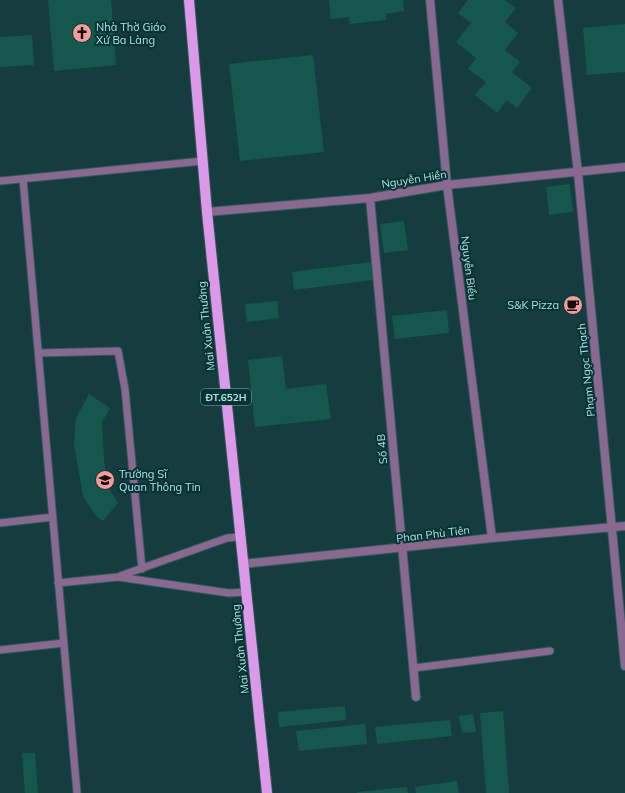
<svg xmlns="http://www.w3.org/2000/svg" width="625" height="793" viewBox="0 0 625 793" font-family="Mulish,sans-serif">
  <rect width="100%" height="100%" fill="#153c3f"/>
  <path fill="#16574d" d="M48 0H111L116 65 54 71Z
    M329 0H403L404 11 386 14V20L350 24 349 17 331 19Z
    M468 0H505L516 8 505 22 518 33 505 50 520 62 512 72 532 88 517 108 507 100 497 113 475 95 486 82 468 69 476 58 456 42 471 23 458 13Z
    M625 24V72L587 75 583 28Z
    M32 35 34 65 0 67V37Z
    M313 55 324 152 240 161 229 64Z
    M570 184 573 212 549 215 546 187Z
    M404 221 408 250 384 253 380 224Z
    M371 262 373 280 294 290 292 272Z
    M277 301 279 318 247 322 245 304Z
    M447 310 449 333 395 339 392 316Z
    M282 356 286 389 326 384 331 419 255 427 248 360Z
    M89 394 110 408 102 422 104 459 107 485 118 503 103 521 96 516 83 496 74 444 76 418Z
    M345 706 346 720 279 727 278 712Z
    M503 711 509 793H486L480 713Z
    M473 714 476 732 462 733 459 716Z
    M450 720 452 736 377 744 375 727Z
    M365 724 367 744 299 751 296 731Z
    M22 753H35L38 793H25Z
    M457 781 459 793H416L415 787Z
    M407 787 408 793H357V792Z"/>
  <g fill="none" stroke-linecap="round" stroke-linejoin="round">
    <defs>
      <path id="lane" d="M23 179 77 793
        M0 181 203 161
        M39 353 118 351 125 389 142 569
        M0 523 53 517
        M120 576 227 538 240 537
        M58 583 118 577 229 593 247 592
        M0 650 64 643
        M414 668 550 651"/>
      <path id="street" d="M430 0 447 185 492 538
        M558 0 578 173 625 666
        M370 198 416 697
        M207 212 370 198 447 185 625 167
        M243 564 492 538 625 526"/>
      <path id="primary" d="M189 0 207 212 267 793"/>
    </defs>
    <use href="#lane" stroke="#315a5d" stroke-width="9"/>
    <use href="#street" stroke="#315a5d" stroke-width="10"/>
    <use href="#primary" stroke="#315a5d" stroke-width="12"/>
    <use href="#lane" stroke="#896990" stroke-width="7"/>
    <use href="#street" stroke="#896990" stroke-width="8"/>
    <use href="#primary" stroke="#dc99e9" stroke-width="10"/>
  </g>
  <defs>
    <symbol id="church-disc" viewBox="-11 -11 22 22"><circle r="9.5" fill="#f59b9a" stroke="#093234"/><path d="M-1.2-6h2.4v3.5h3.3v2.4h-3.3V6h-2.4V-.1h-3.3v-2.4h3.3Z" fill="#111"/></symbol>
    <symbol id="cafe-disc" viewBox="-11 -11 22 22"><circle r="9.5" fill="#f59b9a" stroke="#093234"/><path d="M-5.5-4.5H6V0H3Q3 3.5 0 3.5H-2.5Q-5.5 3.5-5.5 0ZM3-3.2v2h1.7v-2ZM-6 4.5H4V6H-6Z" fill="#111"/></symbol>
    <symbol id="university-disc" viewBox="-11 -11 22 22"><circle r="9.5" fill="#f59b9a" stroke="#093234"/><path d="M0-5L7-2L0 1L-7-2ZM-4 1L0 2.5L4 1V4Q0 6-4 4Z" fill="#111"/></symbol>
  </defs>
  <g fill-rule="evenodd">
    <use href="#church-disc" x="71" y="22" width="22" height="22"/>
    <use href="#cafe-disc" x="562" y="294" width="22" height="22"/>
    <use href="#university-disc" x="94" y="469" width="22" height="22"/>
  </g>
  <g text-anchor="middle" stroke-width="4" stroke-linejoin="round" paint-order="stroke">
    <rect fill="#093234" stroke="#7cafb1" stroke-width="1" x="201" y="389" width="50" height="16" rx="3"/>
    <g font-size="10" font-weight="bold" fill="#aee4e7">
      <text x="226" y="401">ĐT.652H</text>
    </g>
    <g font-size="11" fill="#aee4e7" stroke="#093234" text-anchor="start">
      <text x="96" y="31">Nhà Thờ Giáo<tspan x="96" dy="13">Xứ Ba Làng</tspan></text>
      <text x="559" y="309" text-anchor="end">S&amp;K Pizza</text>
      <text x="119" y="478">Trường Sĩ<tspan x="119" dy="13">Quan Thông Tin</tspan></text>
    </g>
    <g font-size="11" fill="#aee4e7" stroke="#093234">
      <text transform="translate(414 179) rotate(-9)" y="4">Nguyễn Hiền</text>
      <text transform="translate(469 268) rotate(83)" y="4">Nguyễn Biểu</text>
      <text transform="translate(206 326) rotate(-96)" y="4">Mai Xuân Thưởng</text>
      <text transform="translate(586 370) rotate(-96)" y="4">Phạm Ngọc Thạch</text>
      <text transform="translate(382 449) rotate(-95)" y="4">Số 4B</text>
      <text transform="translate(433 534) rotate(-7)" y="4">Phan Phù Tiên</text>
      <text transform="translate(240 649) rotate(-96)" y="4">Mai Xuân Thưởng</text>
    </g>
  </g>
</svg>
